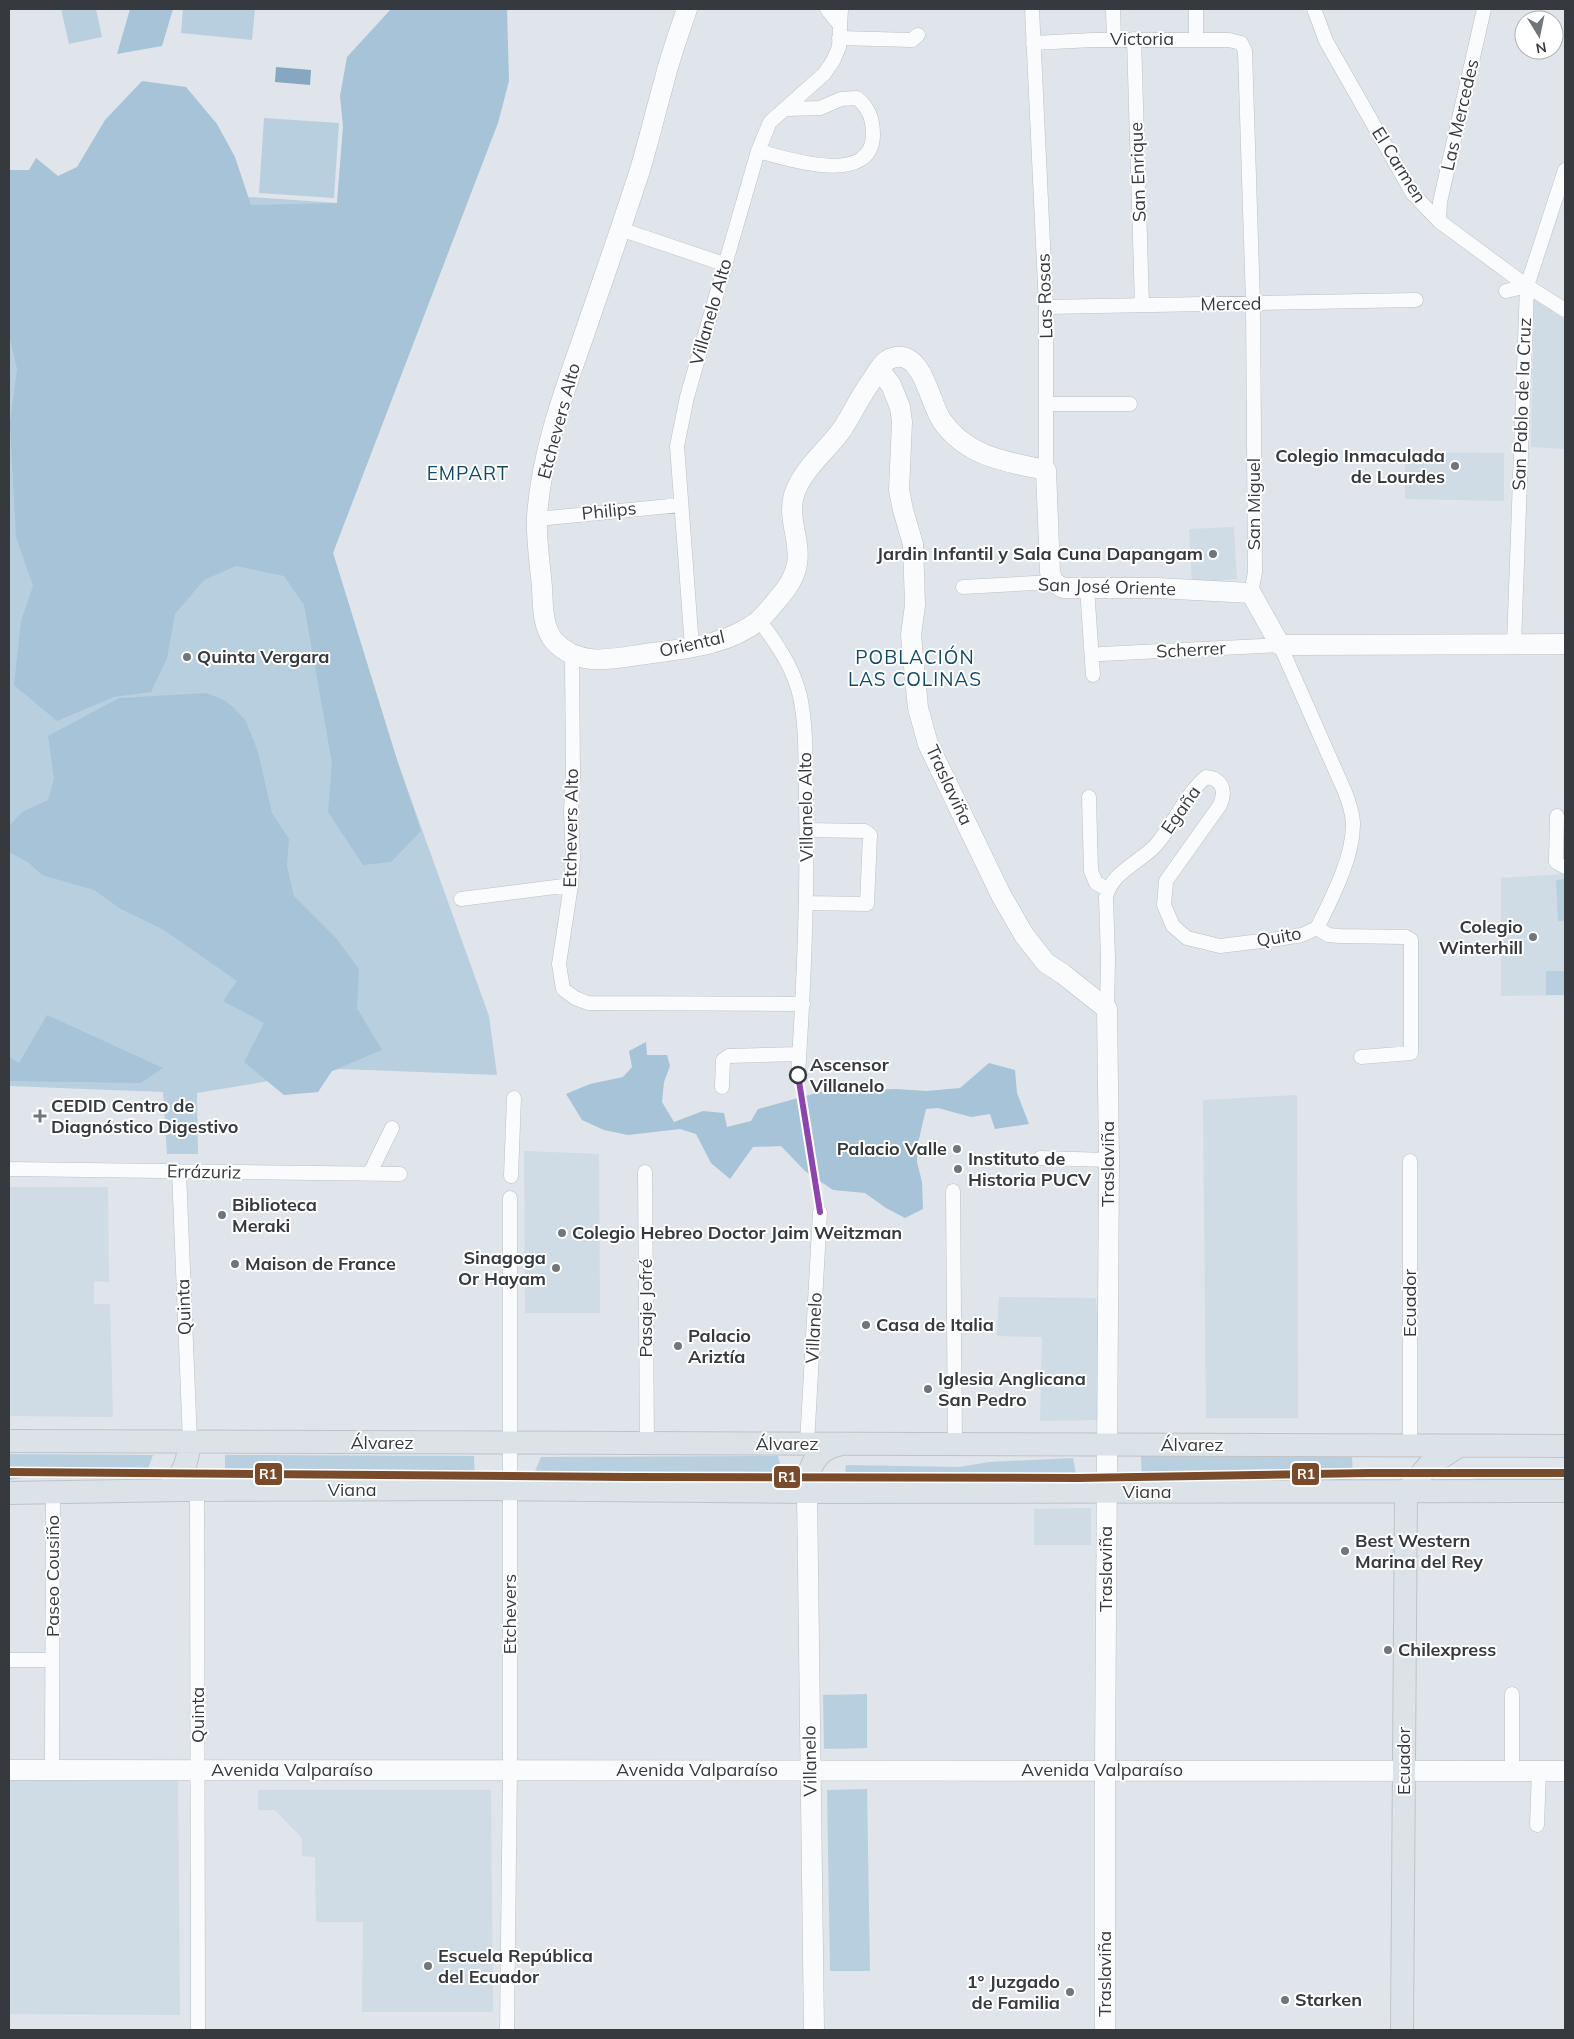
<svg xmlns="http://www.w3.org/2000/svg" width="1574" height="2039" viewBox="0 0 1574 2039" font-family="Mulish,sans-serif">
  <rect width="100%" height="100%" fill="#dfe5ea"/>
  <path fill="#cfdbe5" d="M1534 299 1565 320V449L1531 447Z
    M1405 452 1504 453V501L1405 499Z
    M1234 527 1237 579 1192 583 1189 529Z
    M1565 874V995L1501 996V878Z
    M1297 1095 1298 1418H1206L1203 1100Z
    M524 1151 599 1154 600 1313H525Z
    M9 1187H108L109 1282 94 1281V1304H110L113 1417 9 1416Z
    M999 1297 1096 1298 1099 1338 1098 1420 1040 1421 1042 1337 997 1336Z
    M1091 1508V1545H1034V1509Z
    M9 1778 178 1779 180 2015 9 2014Z
    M258 1790H491L493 2012H362L363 1922H316L315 1857 302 1856V1838L275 1810H258Z"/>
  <path fill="#b8cfe0" d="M61 9H96L102 37 69 44Z
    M183 9H255L252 40 181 33Z
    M393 9H508L333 553 397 760 489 1016 497 1075 341 1069 197 1093 198 1154H167L163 1092 9 1086V288L36 290 250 197 337 203 345 105Z
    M264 118 339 123 334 198 259 193Z
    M1565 879V921H1558L1556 880Z
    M1546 971H1565V995H1546Z
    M9 1454 153 1455 146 1474 28 1477 9 1480Z
    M225 1455 474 1456 475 1480 225 1479Z
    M778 1456 781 1468 780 1481 614 1482 587 1472 535 1471 541 1457Z
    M1141 1456H1352L1353 1480 1142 1481Z
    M1073 1458 1076 1474 1073 1482 851 1484 845 1475 846 1465 959 1467 989 1462Z
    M1474 1470H1565V1481L1475 1480Z
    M867 1694V1748L824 1749 823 1695Z
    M867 1789 870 1971H830L827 1790Z"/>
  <path fill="#a7c3d7" d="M130 9H173L162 46 117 54Z
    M391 9H507L509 81 498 123 333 553 397 760 421 831 391 862 363 865 328 812 332 763 304 605 284 576 236 566 204 580 175 614 167 658 151 692 114 697 57 721 14 685 21 621 33 586 16 537 10 423 17 369 9 334V170H29L36 158 58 176 77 167 105 120 142 81 186 87 217 124 235 157 251 205 337 203 343 127 340 96 347 57Z
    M206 693 222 699 232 706 246 721 258 752 272 813 289 839 287 866 294 896 336 938 359 969 357 1008 382 1050 332 1071 318 1092 284 1095 244 1062 264 1023 223 1001 237 981 164 930 121 909 94 890 42 875 29 863 9 852V826L22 812 48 800 54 779 48 736 119 698Z
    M47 1015 163 1068 141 1083 9 1081V1057L19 1063Z
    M646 1042 647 1055H667L670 1066 664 1082 662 1102 674 1122 703 1111 724 1113 727 1127 751 1121 758 1109 838 1087 862 1090 897 1089 926 1091 960 1088 989 1063 1015 1070 1017 1093 1029 1124 995 1129 990 1114 971 1117 938 1108 926 1109 918 1143 917 1162 922 1182 923 1209 905 1218 886 1208 865 1193 833 1190 805 1171 781 1146 753 1147 730 1179 711 1163 696 1134 680 1129 628 1135 604 1130 582 1120 566 1094 590 1084 623 1077 632 1067 629 1051Z"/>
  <path fill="#85a7bf" d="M276 67 311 70 310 85 275 82Z"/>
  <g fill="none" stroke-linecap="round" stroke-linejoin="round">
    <defs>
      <path id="street" d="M827 9 840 25
        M1032 9 1046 307V470
        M1113 9 1114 39
        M1196 9V39
        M1314 9 1326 41 1413 194 1439 221 1527 286 1565 310
        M839 38 912 40 918 35
        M1134 39 1142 305
        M1033 43 1093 40H1229L1241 43 1245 51 1253 303 1255 572 1251 593
        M758 151C787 159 872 187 873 135 873 119 869 108 857 98L841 99 820 108 786 109
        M1439 221 1440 202 1484 9
        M620 229 724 264
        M1506 291 1527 286
        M1046 307 1416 300
        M1046 404H1130
        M537 519 680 505
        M963 587 1053 582
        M1087 588 1093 675
        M759 620C777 644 793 667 800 696 807 729 805 765 806 798 808 891 804 983 798 1075
        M1514 644 1527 286 1565 170
        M692 647 677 446 687 397 758 151 770 122 824 74 833 61 839 47 841 9
        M1101 654 1280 645 1345 792C1349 802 1352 812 1353 822 1354 856 1332 898 1317 928
        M572 655 573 775 571 811 573 858 571 885 559 964 563 989 575 998 588 1003 803 1004
        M1089 797 1091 871 1096 883 1107 889
        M1557 816 1556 862 1565 867
        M461 899 571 885
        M806 903 867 904 870 835 865 831 807 830
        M1317 928 1328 935 1340 936 1406 937 1411 940V1053L1361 1057
        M1107 1009 1108 959 1106 897C1111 873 1140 862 1156 845 1174 824 1185 795 1206 777 1223 779 1226 791 1220 805L1166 881 1164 905 1173 926 1187 938 1220 946 1277 939 1302 935 1317 928
        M722 1087 723 1060 729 1056 799 1054
        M1040 1158 1109 1160
        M9 1169 400 1174
        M179 1171 190 1442
        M645 1172 647 1444
        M370 1173 392 1128
        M511 1176 514 1098
        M953 1191 955 1445
        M807 1444 820 1212
        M1410 1446V1161
        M197 1490 198 2030
        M9 1660H52
        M1512 1694V1771
        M52 1770 53 1492
        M1537 1825 1539 1771
        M507 2030 510 1770V1198"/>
      <path id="secondary" d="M687 9C679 33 670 57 664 82 655 113 648 145 638 176 621 229 602 282 584 335 563 394 541 455 537 517 536 540 540 564 542 587 543 604 542 627 554 641 577 666 608 660 639 655 678 649 725 647 758 621 765 615 771 607 777 600 786 590 795 578 797 564 801 541 787 518 794 495 802 469 828 450 843 428 853 412 861 395 872 380 878 371 884 358 896 357 924 353 930 405 942 421 967 457 1007 462 1046 470L1050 572 1053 582 1063 588H1157L1251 593 1280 645 1565 644
        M879 369 891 385 900 407 902 422 899 490 903 510 913 544 915 605 911 635 918 708 928 744 1001 895 1024 935 1046 963 1063 974 1107 1009 1109 1160 1105 1770V2030
        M807 1492 814 2030
        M9 1770 1565 1771"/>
      <path id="primary" d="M9 1441 1565 1446
        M167 1490C183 1474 187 1465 190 1442
        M807 1492C807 1470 814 1450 838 1445
        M1406 1492 1428 1466 1459 1446
        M9 1493 183 1490 492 1489 807 1492 1565 1491
        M1402 2030 1406 1492"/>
    </defs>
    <use href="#street" stroke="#bbc0c4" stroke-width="15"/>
    <use href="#secondary" stroke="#bbc0c4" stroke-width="21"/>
    <use href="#primary" stroke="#c0c3c6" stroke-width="24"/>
    <use href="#street" stroke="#fafbfc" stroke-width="14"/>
    <use href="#secondary" stroke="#fafbfc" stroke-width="20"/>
    <use href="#primary" stroke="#dce3e8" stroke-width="22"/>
    <defs>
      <path id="rail" d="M798 1075 820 1212"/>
    </defs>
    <use href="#rail" stroke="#cbcdce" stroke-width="5.5"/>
    <use href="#rail" stroke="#fff" stroke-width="4" stroke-dasharray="11" stroke-linecap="butt"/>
    <defs>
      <path id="rail-1" d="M9 1472 629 1477 1077 1478 1368 1473H1565"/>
    </defs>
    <use href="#rail-1" stroke="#fff" stroke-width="11"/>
    <use href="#rail-1" stroke="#7a4b2a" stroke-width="8"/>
    <defs>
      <path id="tram-1" d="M798 1075 820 1212"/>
    </defs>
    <use href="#tram-1" stroke="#fff" stroke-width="10"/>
    <use href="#tram-1" stroke="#8e44ad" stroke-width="6"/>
  </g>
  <g fill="#71767a" stroke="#fff" stroke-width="2">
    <circle cx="1455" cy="466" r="5"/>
    <circle cx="1213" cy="554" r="5"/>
    <circle cx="187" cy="657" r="5"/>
    <circle cx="1533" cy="937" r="5"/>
    <path d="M37.5 1108.5h5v5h5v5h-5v5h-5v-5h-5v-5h5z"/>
    <circle cx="957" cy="1149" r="5"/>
    <circle cx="958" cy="1169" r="5"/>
    <circle cx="222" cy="1215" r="5"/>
    <circle cx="562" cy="1233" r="5"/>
    <circle cx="235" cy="1264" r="5"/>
    <circle cx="556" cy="1268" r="5"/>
    <circle cx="866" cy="1325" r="5"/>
    <circle cx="678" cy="1346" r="5"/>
    <circle cx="928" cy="1389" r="5"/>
    <circle cx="1345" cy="1551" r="5"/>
    <circle cx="1388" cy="1650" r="5"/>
    <circle cx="428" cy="1966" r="5"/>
    <circle cx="1070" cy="1992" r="5"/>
    <circle cx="1285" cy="2000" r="5"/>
  </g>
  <circle fill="#fff" stroke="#363a3e" stroke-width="2.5" cx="798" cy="1075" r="8"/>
  <g text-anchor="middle" stroke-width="4" stroke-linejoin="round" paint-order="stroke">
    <g font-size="18" fill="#363a3e" stroke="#fff">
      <text x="1142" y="45">Victoria</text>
      <text transform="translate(1460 115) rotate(-77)" y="6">Las Mercedes</text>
      <text transform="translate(1399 165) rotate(58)" y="6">El Carmen</text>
      <text transform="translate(1138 172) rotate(-92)" y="6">San Enrique</text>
      <text transform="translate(1045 296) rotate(-92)" y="6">Las Rosas</text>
      <text transform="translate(1231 304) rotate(-1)" y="6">Merced</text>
      <text transform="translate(711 312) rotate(-74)" y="6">Villanelo Alto</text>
      <text transform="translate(1522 404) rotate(-88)" y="6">San Pablo de la Cruz</text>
      <text transform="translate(559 421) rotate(-75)" y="6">Etchevers Alto</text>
      <text transform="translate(1254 504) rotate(-90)" y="6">San Miguel</text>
      <text transform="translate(609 511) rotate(-6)" y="6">Philips</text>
      <text transform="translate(1107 587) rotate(2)" y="6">San José Oriente</text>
      <text transform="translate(692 644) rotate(-13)" y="6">Oriental</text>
      <text transform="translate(1191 650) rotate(-3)" y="6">Scherrer</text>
      <text transform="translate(949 785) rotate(65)" y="6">Traslaviña</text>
      <text transform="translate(806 807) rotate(-91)" y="6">Villanelo Alto</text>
      <text transform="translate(1181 810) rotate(-55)" y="6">Egaña</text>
      <text transform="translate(571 828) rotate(-89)" y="6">Etchevers Alto</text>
      <text transform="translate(1279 937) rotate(-10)" y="6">Quito</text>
      <text transform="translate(1108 1164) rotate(-90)" y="6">Traslaviña</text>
      <text transform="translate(204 1172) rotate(1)" y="6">Errázuriz</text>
      <text transform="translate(1410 1303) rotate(-90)" y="6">Ecuador</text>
      <text transform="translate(184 1307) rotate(-92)" y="6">Quinta</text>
      <text transform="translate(646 1308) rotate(-90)" y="6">Pasaje Jofré</text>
      <text transform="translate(814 1328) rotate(-87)" y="6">Villanelo</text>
      <text x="382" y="1449">Álvarez</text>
      <text x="787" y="1450">Álvarez</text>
      <text x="1192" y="1451">Álvarez</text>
      <text x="352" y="1496">Viana</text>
      <text x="1147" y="1498">Viana</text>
      <text transform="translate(1106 1569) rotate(-90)" y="6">Traslaviña</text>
      <text transform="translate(53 1576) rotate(-90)" y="6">Paseo Cousiño</text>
      <text transform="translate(510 1614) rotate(-90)" y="6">Etchevers</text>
      <text transform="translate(198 1715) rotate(-90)" y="6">Quinta</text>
      <text transform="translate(810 1761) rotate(-91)" y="6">Villanelo</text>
      <text transform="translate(1404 1761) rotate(-90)" y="6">Ecuador</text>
      <text x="292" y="1776">Avenida Valparaíso</text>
      <text x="697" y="1776">Avenida Valparaíso</text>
      <text x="1102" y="1776">Avenida Valparaíso</text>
      <text transform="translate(1105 1974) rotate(-90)" y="6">Traslaviña</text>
    </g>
    <g font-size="18" font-weight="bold" fill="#363a3e" stroke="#fff" text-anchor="start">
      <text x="1445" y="462" text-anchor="end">Colegio Inmaculada<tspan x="1445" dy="21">de Lourdes</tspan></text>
      <text x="1203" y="560" text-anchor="end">Jardin Infantil y Sala Cuna Dapangam</text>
      <text x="197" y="663">Quinta Vergara</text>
      <text x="1523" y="933" text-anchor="end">Colegio<tspan x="1523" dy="21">Winterhill</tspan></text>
      <text x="51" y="1112">CEDID Centro de<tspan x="51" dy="21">Diagnóstico Digestivo</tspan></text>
      <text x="947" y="1155" text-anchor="end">Palacio Valle</text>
      <text x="968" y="1165">Instituto de<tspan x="968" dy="21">Historia PUCV</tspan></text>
      <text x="232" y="1211">Biblioteca<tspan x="232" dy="21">Meraki</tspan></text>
      <text x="572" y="1239">Colegio Hebreo Doctor Jaim Weitzman</text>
      <text x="546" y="1264" text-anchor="end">Sinagoga<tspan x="546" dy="21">Or Hayam</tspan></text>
      <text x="245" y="1270">Maison de France</text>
      <text x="876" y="1331">Casa de Italia</text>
      <text x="688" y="1342">Palacio<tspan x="688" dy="21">Ariztía</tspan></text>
      <text x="938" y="1385">Iglesia Anglicana<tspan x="938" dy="21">San Pedro</tspan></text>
      <text x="1355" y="1547">Best Western<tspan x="1355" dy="21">Marina del Rey</tspan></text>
      <text x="1398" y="1656">Chilexpress</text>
      <text x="438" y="1962">Escuela República<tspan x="438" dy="21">del Ecuador</tspan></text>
      <text x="1060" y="1988" text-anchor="end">1° Juzgado<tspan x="1060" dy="21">de Familia</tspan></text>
      <text x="1295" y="2006">Starken</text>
    </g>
    <g font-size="18" font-weight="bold" fill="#363a3e" stroke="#fff" text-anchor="start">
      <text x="810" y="1071">Ascensor<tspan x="810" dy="21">Villanelo</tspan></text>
    </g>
    <g font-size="19" letter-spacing="1" fill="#104a6b" stroke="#fff">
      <text x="468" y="480">EMPART</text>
      <text x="915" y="664">POBLACIÓN<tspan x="915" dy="22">LAS COLINAS</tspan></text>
    </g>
  </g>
  <g stroke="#fff" stroke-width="2">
    <rect x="1291" y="1462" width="29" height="24" rx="5" fill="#7a4b2a"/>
    <rect x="254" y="1462" width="29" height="24" rx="5" fill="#7a4b2a"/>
    <rect x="773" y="1465" width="28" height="24" rx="5" fill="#7a4b2a"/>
  </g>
  <g font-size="14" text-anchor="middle" font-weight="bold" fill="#fff">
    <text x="1306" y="1479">R1</text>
    <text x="268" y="1479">R1</text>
    <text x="787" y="1482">R1</text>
  </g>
  <rect width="1574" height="2039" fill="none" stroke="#363a3e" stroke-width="20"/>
  <g transform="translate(1539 35) rotate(170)"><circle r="24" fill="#ffffff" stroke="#afb0b2"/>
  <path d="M0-4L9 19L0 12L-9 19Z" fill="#71767a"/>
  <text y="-8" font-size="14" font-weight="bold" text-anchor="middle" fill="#363a3e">N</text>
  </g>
</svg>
